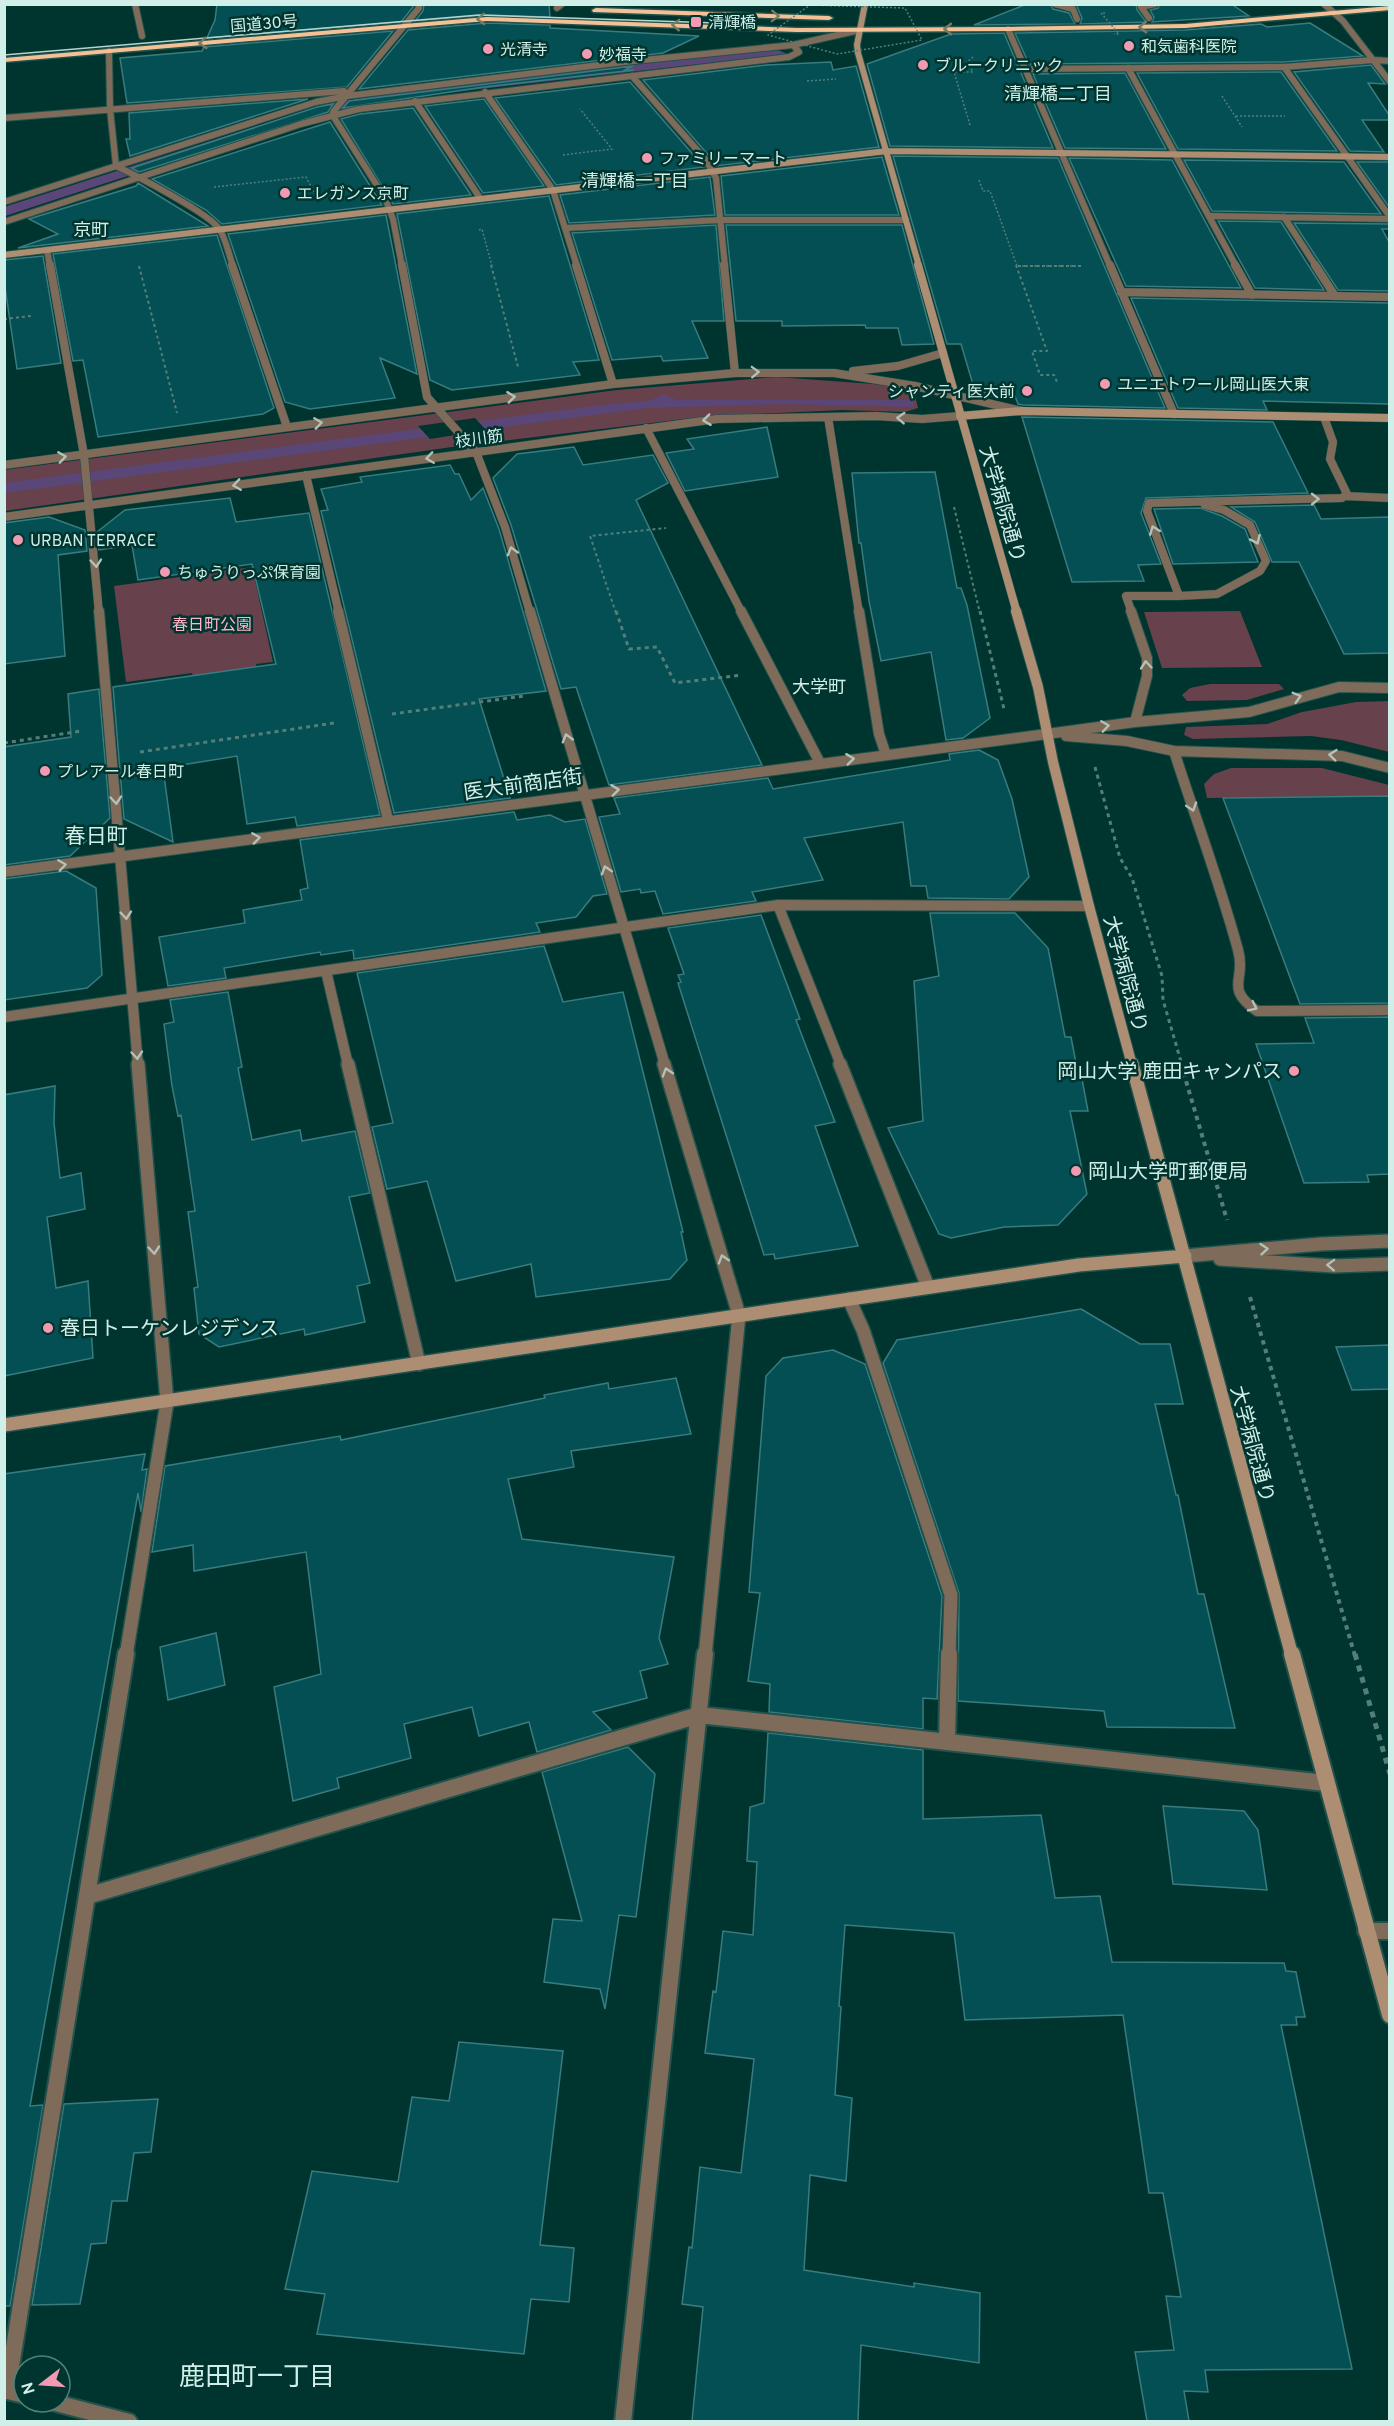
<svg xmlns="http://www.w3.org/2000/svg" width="1394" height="2426" viewBox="0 0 1394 2426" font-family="Overpass,'Noto Sans JP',sans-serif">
  <rect width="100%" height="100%" fill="#00342e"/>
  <path fill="#67414c" d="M776 377 887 385 915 395 918 408 905 412 843 410 709 416 452 447 5 511 4 470 617 390Z
    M252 567 273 662 256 664 258 675 195 684 192 673 126 682 114 586Z
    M1240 611 1262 667 1162 668 1144 612Z
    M1210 684H1279L1284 689 1247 700 1187 701 1182 695 1190 688Z
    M1389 701V752L1341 740 1311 736 1193 739 1184 735 1186 727 1267 724 1302 712 1356 702Z
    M1231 768H1322L1389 785V796L1207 798 1204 784 1214 774Z"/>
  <path fill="#5a4777" d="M775 49 788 54 410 97 317 114 5 216 4 207 326 104 394 93 626 64Z
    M664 395 677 400H913L914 407 785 404 647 408 5 493 4 483 601 405 648 401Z"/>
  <path fill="#00342e" d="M475 418 486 430 430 439 418 426Z"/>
  <path fill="#034f53" stroke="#397c80" stroke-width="1.5" d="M217 4H413V7L401 22 207 38 215 20Z
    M424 4H549L550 17 487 15 415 21 423 11Z
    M1027 4H1050L1053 9 1069 13 1075 24 974 25Z
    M1076 4H1136L1137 10 1146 22 1080 24 1082 18Z
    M1160 4H1231L1249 16 1152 22 1154 17 1150 10 1158 8Z
    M487 23 550 25V28L699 36 663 53 359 89 408 30Z
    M1310 23 1363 56 1284 62 1029 64 1015 33 1185 30 1261 24 1267 27Z
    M393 31 347 87 127 103 120 58 202 51 204 47Z
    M1004 33 1053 148 890 146 867 64 951 34Z
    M831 62 833 70 856 66 879 147 715 166 710 157 643 80 766 65Z
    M1371 65 1385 84 1368 83 1389 115V120H1362L1384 152 1350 151 1294 72Z
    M633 66 623 71 634 70 484 87 343 108 349 101Z
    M1281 72 1337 151 1178 149 1137 73Z
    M1125 73 1166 149 1065 148 1033 74Z
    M630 82 704 167 556 185 495 98Z
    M308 99 130 156 126 139H130L129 113Z
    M484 99 544 186 483 193 425 106Z
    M333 104 328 112 139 172 132 168 317 107Z
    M413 108 471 195 393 204 341 119 360 114Z
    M330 122 382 205 222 224 206 210 152 179Z
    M893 156 1058 158 1165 408 1023 405 1018 404 1015 396 994 397 974 388 961 344H947Z
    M882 157 899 215H725L721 176Z
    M1069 158 1172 160 1241 288 1126 286Z
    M1184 160 1344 162 1381 214 1212 211Z
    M1357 162H1389V207Z
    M710 177 715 215 569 223 560 195Z
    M138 183 208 226 18 248 58 234 29 219 136 186Z
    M549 196 599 360 573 362 580 375 452 390 430 380 397 214Z
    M386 215 417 374 380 358 395 398 310 409 285 402 228 234Z
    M1218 221 1281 222 1324 290 1255 288Z
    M1294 223 1389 224V229H1382L1389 242V291L1338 290Z
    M716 225 724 321H692L708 358 663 361 661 356 612 360 572 233Z
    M726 225H902L934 344 902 345 898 328H866L865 325 782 326V321H736Z
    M217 235 274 408 263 414 98 437 83 360 73 361 53 254Z
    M43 256 61 363 17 369 4 280V260Z
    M1131 298 1389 303V404L1263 401 1267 410 1178 408Z
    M1022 417 1273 422 1308 493 1146 498 1141 513 1161 564 1138 565 1144 581 1072 582Z
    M767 427 778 477 685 491 666 453 694 449 687 439Z
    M574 447 583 465 653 455 668 483 636 500 762 765 609 785 576 687 561 689 511 525 493 478 517 454Z
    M450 465 455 474H459L471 500 483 488 499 529 546 691 479 699 510 798 394 813 321 511 328 510 321 489 362 482 360 477Z
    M935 472 957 588H961L967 605 990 718 963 738 946 740 931 652 881 661 869 601 861 543H859L852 473Z
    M230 498 236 522 309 513 380 815 297 826 295 817 247 824 237 756 163 768 173 842 124 819 113 687 276 664 252 564 138 580 132 545 99 550 97 532 125 510Z
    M1314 505 1321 519 1389 517V653L1344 654 1299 562H1272L1255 522 1231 507Z
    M1200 508 1222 516 1245 529 1258 562 1173 564 1154 509Z
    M49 517 85 530 87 551 58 555 65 656 4 664V523Z
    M99 689 110 818 70 856 4 865V747L71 737 68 694Z
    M979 750 998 760 1012 799 1029 877 1009 899 928 898 926 886H911L903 822 804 838 823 880 752 892 756 901 663 914 655 891 641 893 640 889 621 892 599 817 620 814 614 798 768 778 773 789 950 760 949 754Z
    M1389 796V1003L1300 1004 1223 798Z
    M514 812 517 820 550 815 565 822 585 819 607 894 593 896 576 917 536 923 540 932 354 959 353 950 321 955 320 952 224 968 226 978 168 986 159 937 245 923 243 910 302 900 300 890 308 888 300 840Z
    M66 871 96 888 102 975 87 988 4 1000V879Z
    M930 913H1015L1048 948 1065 1037H1071L1077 1068H1080L1088 1111H1070L1087 1194 1058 1225 1004 1227 951 1238 939 1234 888 1128 923 1121 914 981 939 976Z
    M761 915 800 1019 796 1020 835 1122 815 1126 858 1246 775 1259 774 1254 764 1255 678 983 681 982 678 975 684 974 668 928Z
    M544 946 563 1002 623 992 683 1232H681L687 1260 670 1279 536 1297 531 1264 456 1281 427 1181 387 1189 372 1127 393 1123 357 973Z
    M228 992 242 1067 238 1068 252 1140 300 1130 302 1141 355 1131 370 1193 349 1197 370 1283 357 1286 365 1322 305 1335 304 1329 219 1347 199 1334 194 1288 198 1287 188 1212 195 1211 181 1115 178 1116 172 1086 164 1024 174 1022 170 1000Z
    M1389 1017V1174L1367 1175 1369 1182 1304 1183 1256 1044 1314 1043 1305 1018Z
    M55 1086 54 1123 60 1178 81 1173 85 1209 47 1217 56 1288 88 1281 93 1358 4 1376V1095Z
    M1081 1309 1140 1344H1170L1183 1404H1155L1176 1495H1178L1198 1594H1204L1235 1728 1107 1727 1104 1711 958 1701 959 1593 883 1363 897 1340Z
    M1389 1345V1389L1352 1390 1336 1347Z
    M833 1350 865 1364 942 1596 937 1699 923 1698V1729L769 1712 770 1684 748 1681 760 1593 749 1592 766 1376 783 1358Z
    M676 1378 691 1434 571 1451 574 1467 508 1479 522 1539 674 1557 659 1638 668 1664 640 1671 647 1698 593 1712 611 1730 537 1752 529 1722 479 1736 472 1707 404 1724 411 1758 337 1778 339 1788 293 1801 274 1687 321 1674 306 1552 194 1571 193 1545 152 1552 165 1466 340 1436 341 1440 545 1398 544 1395 608 1383 609 1389Z
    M145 1454 142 1470 147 1469 141 1512 138 1493 30 2106 43 2105 10 2306H4V1474Z
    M216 1633 225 1685 168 1700 160 1647Z
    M768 1733 923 1750V1819L1041 1815 1055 1898 1100 1896 1112 1962 1284 1963 1286 1971 1296 1972 1305 2017H1296L1297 2025H1281L1352 2369 1205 2370 1208 2392 1184 2391 1189 2421H1147L1135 2352 1174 2350 1166 2296 1181 2297 1163 2193H1149L1123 2015 965 2020 954 1933 845 1925 839 2006 841 2007 835 2095 852 2098 846 2181 810 2175 804 2270 914 2287V2283L980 2293 979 2363 861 2345 858 2421H692L703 2307 682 2304 689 2247 692 2248 700 2167 741 2173 754 2059 705 2053 713 1991 716 1992 723 1931 753 1935 757 1862 747 1861 750 1807 764 1803Z
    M628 1747 655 1774 636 1917 619 1915 605 2009 600 1989 544 1982 553 1919 582 1921 542 1772Z
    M1163 1806 1244 1811 1258 1830 1267 1890 1173 1884Z
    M459 2042 563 2051 540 2245 574 2248 569 2302 531 2299 524 2354 317 2334 325 2294 285 2289 312 2171 398 2182 412 2097 449 2101Z
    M158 2099 151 2152 134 2153 127 2201H112L106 2243 91 2244 80 2304 32 2305 64 2104Z"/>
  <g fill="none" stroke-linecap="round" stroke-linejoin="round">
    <defs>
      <path id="lane-far3" d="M1209 216 1390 219
        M1284 217 1316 266
        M566 228 720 220H906"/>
      <path id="lane-far2" d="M1315 265 1335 296
        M1345 496 1390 498
        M1179 596 1217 594 1260 571 1266 561 1250 525 1224 510 1205 505
        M1132 613 1126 596H1179L1147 511 1149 503 1342 498 1347 494 1330 459 1333 442 1324 417"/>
      <path id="lane-far1" d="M1131 611 1147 658V676L1135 722
        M1047 734 1135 722 1249 712 1339 687 1390 688
        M1066 736 1127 741 1174 751 1342 756 1390 768
        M1174 751C1195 817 1220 883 1238 950 1247 980 1223 987 1257 1011L1390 1010"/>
      <path id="lane" d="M1185 1256 1321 1244 1390 1241
        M1220 1259 1334 1266 1390 1264"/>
      <path id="street-far4" d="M135 4 142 36
        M1055 4 1073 9 1077 19
        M1324 4 1343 21 1390 82
        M557 8 562 4
        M1149 18 1141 7 1155 4
        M1008 29 1110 266
        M109 51 110 109 116 166C135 175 211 214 220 230 226 240 229 255 233 266
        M1284 67 1390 217
        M1128 68 1236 266
        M1025 69 1284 67 1373 60 1390 61
        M632 76 706 160 716 178 725 266
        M485 92 553 190 577 266
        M415 101 480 198
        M4 118 344 91
        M4 202 316 102 347 96 624 62 793 45
        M4 222 301 124 359 109 789 57 799 52 793 45 860 30
        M47 250 50 266
        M402 266 393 219 385 198 333 116V112L419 8 418 4"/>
      <path id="street-far3" d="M50 265 84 455 99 613
        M232 265 287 427
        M402 265 427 397 476 452 505 527 530 613
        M576 265 613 384
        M724 265 735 373
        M1110 265 1174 414
        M1235 265 1252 295
        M1121 292 1390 297
        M853 371 898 366 943 353
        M828 417 859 613
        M646 428 742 613
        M4 465 613 384 735 373H834L915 386 1022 411
        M306 475 339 613
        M4 517 717 419 876 416 922 419 960 416"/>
      <path id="street-far2" d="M99 611 138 1065
        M338 611 388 820
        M530 611 665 1065
        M741 611 820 763
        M859 611 879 734 886 755
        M4 872 1047 734
        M778 905 841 1065
        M326 971 348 1065
        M4 1017 778 905 1089 906"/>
      <path id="street-far1" d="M348 1064 419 1364
        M664 1064 739 1315 705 1656
        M840 1064 928 1287
        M849 1299 863 1330 951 1595 949 1656
        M126 1656 167 1402 138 1064"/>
      <path id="street" d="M947 1742 949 1654
        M87 1896 699 1715 1326 1783
        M1366 1931H1390
        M4 2390 24 2395
        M7 2391 126 1654
        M52 2402 129 2422
        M623 2422 705 1654"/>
      <path id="secondary-far4" d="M865 4 857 45 858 53 919 266
        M4 255 887 151 1390 157"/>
      <path id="secondary-far3" d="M918 265 1017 613
        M960 416 1022 411 1390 418"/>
      <path id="secondary-far2" d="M1016 611 1038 687 1053 762 1089 906 1132 1065"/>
      <path id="secondary-far1" d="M1132 1064 1292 1656
        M4 1425 1079 1265 1185 1256"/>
      <path id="secondary" d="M1292 1654 1390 2015"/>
      <path id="highway" d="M1390 6V10L1185 28 1008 31 797 32 487 21 4 62V58L487 17 797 28 1008 27 1185 24Z
        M596 8 829 16 833 18 829 20 593 12 592 10Z"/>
    </defs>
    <use href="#lane-far3" stroke="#21524c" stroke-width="8"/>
    <use href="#lane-far2" stroke="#21524c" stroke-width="9"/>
    <use href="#lane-far1" stroke="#21524c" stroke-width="12"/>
    <use href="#lane" stroke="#21524c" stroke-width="16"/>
    <use href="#street-far4" stroke="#21524c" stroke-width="8"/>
    <use href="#street-far3" stroke="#21524c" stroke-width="9"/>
    <use href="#street-far2" stroke="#21524c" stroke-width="12"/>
    <use href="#street-far1" stroke="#21524c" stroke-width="16"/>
    <use href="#street" stroke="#21524c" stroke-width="20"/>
    <use href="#secondary-far4" stroke="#21524c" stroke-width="8"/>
    <use href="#secondary-far3" stroke="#21524c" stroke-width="9"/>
    <use href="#secondary-far2" stroke="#21524c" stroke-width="12"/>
    <use href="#secondary-far1" stroke="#21524c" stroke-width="16"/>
    <use href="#secondary" stroke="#21524c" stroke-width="20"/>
    <use href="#highway" stroke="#21524c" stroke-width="3"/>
    <path stroke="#547f79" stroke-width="1.5" stroke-dasharray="2 2" stroke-linecap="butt" d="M807 81 836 79
      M1222 96 1242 127
      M1236 116H1285
      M970 125 954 72H973L967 62 973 57
      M563 155 612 149 580 109
      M979 180 983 191H990L1017 266
      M214 187 306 177 314 192
      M479 230 482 229 492 266
      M1018 266H1081"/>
    <path stroke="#547f79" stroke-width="2" stroke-dasharray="3 3" stroke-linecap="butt" d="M491 265 518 367
      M1016 265 1047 351H1032L1040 375H1054L1057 382
      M139 266 177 413
      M1018 266H1081
      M4 319 31 316
      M954 507 980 613
      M616 613 590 536 666 528"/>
    <path stroke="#547f79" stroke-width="3" stroke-dasharray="4 4" stroke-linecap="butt" d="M616 611 629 649 657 647 675 683 742 675
      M980 611 1004 709
      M392 714 524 696
      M4 743 81 731
      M140 752 334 723
      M1095 767 1120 858 1132 878 1162 976 1163 1000 1182 1065"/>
    <path stroke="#547f79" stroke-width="4" stroke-dasharray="4.5 4.5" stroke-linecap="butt" d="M1181 1064 1227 1220
      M1250 1297 1355 1656"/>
    <path stroke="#547f79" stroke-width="5" stroke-dasharray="6 6" stroke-linecap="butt" d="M1355 1654 1390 1774"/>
    <use href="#lane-far3" stroke="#7f6b5a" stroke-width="6"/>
    <use href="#lane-far2" stroke="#7f6b5a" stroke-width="8"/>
    <use href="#lane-far1" stroke="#7f6b5a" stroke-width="10"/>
    <use href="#lane" stroke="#7f6b5a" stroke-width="13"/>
    <use href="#street-far4" stroke="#7f6b5a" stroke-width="6"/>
    <use href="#street-far3" stroke="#7f6b5a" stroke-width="8"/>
    <use href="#street-far2" stroke="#7f6b5a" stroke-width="10"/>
    <use href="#street-far1" stroke="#7f6b5a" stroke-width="13"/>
    <use href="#street" stroke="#7f6b5a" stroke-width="16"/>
    <use href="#secondary-far4" stroke="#ae8e72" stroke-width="6"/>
    <use href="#secondary-far3" stroke="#ae8e72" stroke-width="8"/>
    <use href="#secondary-far2" stroke="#ae8e72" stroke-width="10"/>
    <use href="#secondary-far1" stroke="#ae8e72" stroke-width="13"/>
    <use href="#secondary" stroke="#ae8e72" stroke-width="16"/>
    <use href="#highway" fill="#f4c196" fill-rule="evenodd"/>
    <path stroke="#b4d6d0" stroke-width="1.5" d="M4 55 479 15 718 23"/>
    <path stroke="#547f79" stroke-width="1.5" stroke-dasharray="2 2" stroke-linecap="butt" d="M810 5 905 8 922 40 837 54 768 35Z
      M1105 13H1101L1119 34H1114"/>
  </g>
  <defs><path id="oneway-chevron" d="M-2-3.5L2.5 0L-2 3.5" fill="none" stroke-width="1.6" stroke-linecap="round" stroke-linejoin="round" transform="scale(1.5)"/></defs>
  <g stroke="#7a7a62">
    <use href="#oneway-chevron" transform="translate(775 16) rotate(2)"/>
    <use href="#oneway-chevron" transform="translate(481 19) rotate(178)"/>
    <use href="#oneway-chevron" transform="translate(676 25) rotate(-178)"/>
    <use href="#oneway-chevron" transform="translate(1143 27) rotate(179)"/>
    <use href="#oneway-chevron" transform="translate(948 29) rotate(180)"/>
    <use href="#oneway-chevron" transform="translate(203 43) rotate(175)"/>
  </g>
  <g stroke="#b4c1b7">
    <use href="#oneway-chevron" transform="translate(755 372) rotate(-2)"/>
    <use href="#oneway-chevron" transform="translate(511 397) rotate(-7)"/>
    <use href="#oneway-chevron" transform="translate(901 418) rotate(-177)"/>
    <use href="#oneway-chevron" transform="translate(707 420) rotate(173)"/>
    <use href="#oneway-chevron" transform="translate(318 423) rotate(-8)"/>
    <use href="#oneway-chevron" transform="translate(62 457) rotate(-8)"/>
    <use href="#oneway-chevron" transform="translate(430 458) rotate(172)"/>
    <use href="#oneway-chevron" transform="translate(237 485) rotate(172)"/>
    <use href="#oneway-chevron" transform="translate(1315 499) rotate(-1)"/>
    <use href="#oneway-chevron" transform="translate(1154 530) rotate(-111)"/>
    <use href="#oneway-chevron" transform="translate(1256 540) rotate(66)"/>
    <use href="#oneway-chevron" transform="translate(512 551) rotate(-106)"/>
    <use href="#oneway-chevron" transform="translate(96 563) rotate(85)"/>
    <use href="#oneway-chevron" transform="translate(1146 665) rotate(-95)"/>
    <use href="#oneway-chevron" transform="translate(1297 697) rotate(-16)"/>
    <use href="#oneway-chevron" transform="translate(1105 726) rotate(-8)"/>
    <use href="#oneway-chevron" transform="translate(567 738) rotate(-106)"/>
    <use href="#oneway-chevron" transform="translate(1333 755) rotate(-174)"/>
    <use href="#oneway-chevron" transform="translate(850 759) rotate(-7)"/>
    <use href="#oneway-chevron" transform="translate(615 790) rotate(-7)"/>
    <use href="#oneway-chevron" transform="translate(116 800) rotate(85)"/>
    <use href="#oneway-chevron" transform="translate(1192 807) rotate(72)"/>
    <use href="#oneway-chevron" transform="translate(256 838) rotate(-8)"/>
    <use href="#oneway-chevron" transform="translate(62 865) rotate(-8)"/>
    <use href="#oneway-chevron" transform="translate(606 870) rotate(-107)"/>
    <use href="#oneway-chevron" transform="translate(126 915) rotate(85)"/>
    <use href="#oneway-chevron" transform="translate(1253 1007) rotate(26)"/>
    <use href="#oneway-chevron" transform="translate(137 1055) rotate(85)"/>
    <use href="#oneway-chevron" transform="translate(667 1072) rotate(-107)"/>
    <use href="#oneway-chevron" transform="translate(1264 1249) rotate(-5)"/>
    <use href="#oneway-chevron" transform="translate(154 1250) rotate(85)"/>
    <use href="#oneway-chevron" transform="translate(723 1259) rotate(-107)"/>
    <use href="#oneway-chevron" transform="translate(1331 1265) rotate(-178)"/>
  </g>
  <g fill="#f19ab3" stroke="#00342e" stroke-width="2">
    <rect x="690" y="16" width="12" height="12" rx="3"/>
    <circle cx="1129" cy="46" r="6"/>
    <circle cx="488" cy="49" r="6"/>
    <circle cx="587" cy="54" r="6"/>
    <circle cx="923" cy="65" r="6"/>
    <circle cx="647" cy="158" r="6"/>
    <circle cx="285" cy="193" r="6"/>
    <circle cx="1105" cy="384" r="6"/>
    <circle cx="1027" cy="391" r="6"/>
    <circle cx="18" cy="540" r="6"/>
    <circle cx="165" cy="572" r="6"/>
    <circle cx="45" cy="771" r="6"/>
    <circle cx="1294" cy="1071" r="6"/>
    <circle cx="1076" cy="1171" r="6"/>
    <circle cx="48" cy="1328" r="6"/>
  </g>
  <g text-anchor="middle" stroke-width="5" stroke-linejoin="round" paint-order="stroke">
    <g font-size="16" fill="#d0efe9" stroke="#00342e" text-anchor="start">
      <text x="708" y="28">清輝橋</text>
      <text x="1141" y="52">和気歯科医院</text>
      <text x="500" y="55">光清寺</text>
      <text x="599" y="60">妙福寺</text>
      <text x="935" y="71">ブルークリニック</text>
      <text x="659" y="164">ファミリーマート</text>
      <text x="297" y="199">エレガンス京町</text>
      <text x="1117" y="390">ユニエトワール岡山医大東</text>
      <text x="1015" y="397" text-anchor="end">シャンティ医大前</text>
      <text x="30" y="546">URBAN TERRACE</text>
      <text x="177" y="578">ちゅうりっぷ保育園</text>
      <text x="57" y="777">プレアール春日町</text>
    </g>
    <g font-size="16" fill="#d0efe9" stroke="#00342e">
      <text transform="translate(264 23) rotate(-5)" y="6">国道30号</text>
      <text transform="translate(479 438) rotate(-8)" y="6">枝川筋</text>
    </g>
    <g font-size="16" fill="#ffb5c9" stroke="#00342e">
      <text x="212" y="630">春日町公園</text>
    </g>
    <g font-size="18" fill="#d0efe9" stroke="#00342e">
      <text x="1058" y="100">清輝橋二丁目</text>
      <text x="635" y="187">清輝橋一丁目</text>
      <text x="91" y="236">京町</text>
      <text x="819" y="693">大学町</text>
    </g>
    <g font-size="20" fill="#d0efe9" stroke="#00342e">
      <text transform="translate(1003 504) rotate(74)" y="7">大学病院通り</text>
      <text transform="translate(523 784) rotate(-8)" y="7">医大前商店街</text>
      <text transform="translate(1126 974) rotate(75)" y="7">大学病院通り</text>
      <text transform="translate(1253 1444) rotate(75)" y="7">大学病院通り</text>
    </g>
    <g font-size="20" fill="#d0efe9" stroke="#00342e" text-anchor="start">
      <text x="1282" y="1078" text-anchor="end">岡山大学 鹿田キャンパス</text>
      <text x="1088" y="1178">岡山大学町郵便局</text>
      <text x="60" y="1335">春日トーケンレジデンス</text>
    </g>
    <g font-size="21" fill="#d0efe9" stroke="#00342e">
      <text x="96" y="843">春日町</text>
    </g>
    <g font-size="26" fill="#d0efe9" stroke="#00342e">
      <text x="257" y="2385">鹿田町一丁目</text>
    </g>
  </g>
  <rect width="1394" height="2426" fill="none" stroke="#d0efe9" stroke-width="12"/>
  <g transform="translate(42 2384) rotate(253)"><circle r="28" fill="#00342e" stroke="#537f79" stroke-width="1.5"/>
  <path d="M0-4.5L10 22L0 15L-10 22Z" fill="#f19ab3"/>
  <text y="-9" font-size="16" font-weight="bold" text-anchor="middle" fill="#d0efe9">N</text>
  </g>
</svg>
